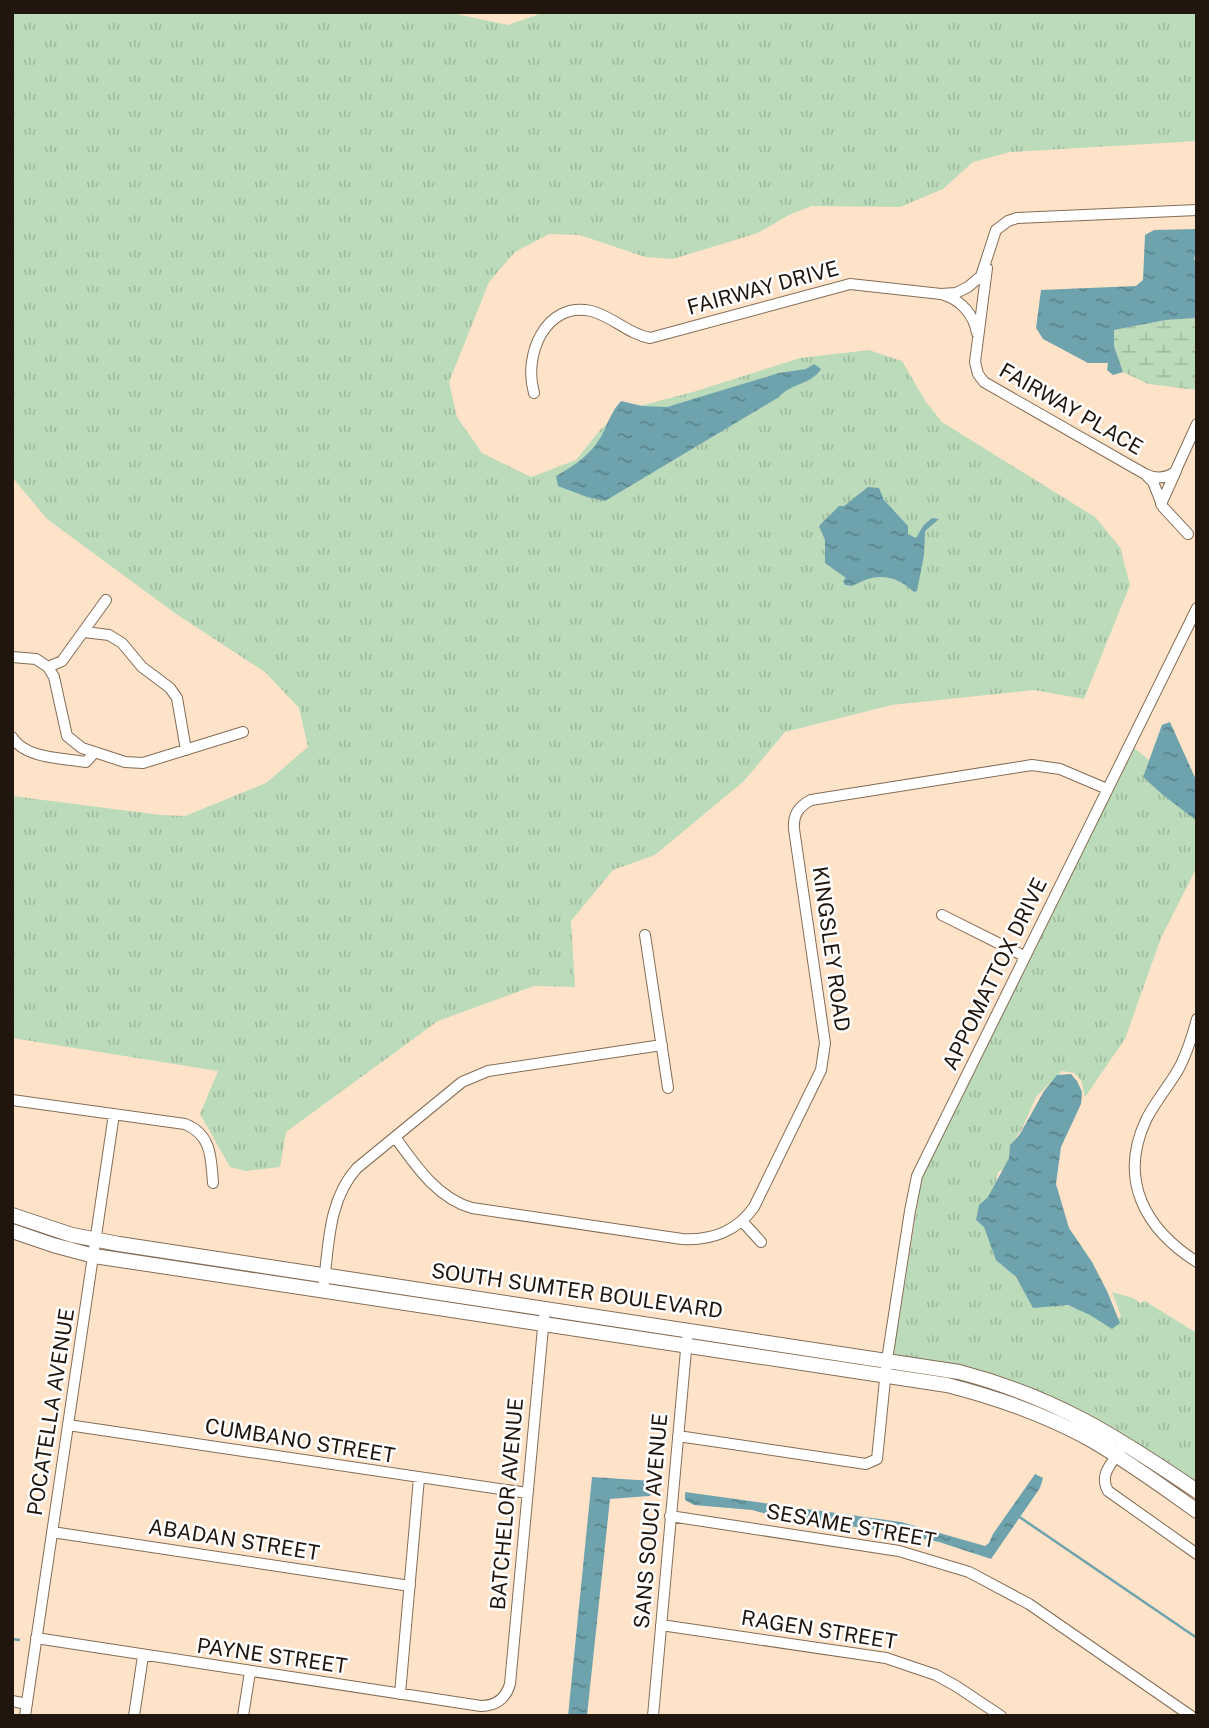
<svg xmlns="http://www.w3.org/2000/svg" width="1209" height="1728" viewBox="0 0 1209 1728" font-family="'Public Sans',sans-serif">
  <defs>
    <pattern id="grass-tufts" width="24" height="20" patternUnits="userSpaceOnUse" patternTransform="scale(1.75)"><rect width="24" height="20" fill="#bcdbbb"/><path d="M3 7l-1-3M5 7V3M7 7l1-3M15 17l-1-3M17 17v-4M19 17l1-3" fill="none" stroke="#a1bba0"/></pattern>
    <pattern id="wetland-marsh" width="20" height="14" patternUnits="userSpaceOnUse" patternTransform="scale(1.75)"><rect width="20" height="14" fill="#bcdbbb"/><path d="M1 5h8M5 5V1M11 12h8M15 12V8" fill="none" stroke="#a1bba0"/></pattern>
    <pattern id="water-ripples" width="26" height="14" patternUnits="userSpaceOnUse" patternTransform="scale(1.75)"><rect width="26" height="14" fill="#6ea3ad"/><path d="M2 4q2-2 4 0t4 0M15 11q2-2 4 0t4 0" fill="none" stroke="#5a848b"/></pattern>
  </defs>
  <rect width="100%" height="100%" fill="#fee3c9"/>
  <path fill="url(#grass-tufts)" d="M12 12H447L508 25 545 12H1197V141L1010 152 973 162 943 189 900 207 812 206 789 215 758 233 673 259 645 257 580 235 549 234 515 252 489 282 449 382 457 417 482 453 531 477 576 460 600 430 620 411 693 392 800 358 869 350 902 361 926 402 942 422 1095 517 1120 547 1130 585 1084 699 1034 690 892 705 785 732 744 781 655 855 613 870 571 921 575 987 534 986 438 1021 286 1132 280 1167 246 1171 230 1167 200 1114 218 1071 12 1038V796L161 815 185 816 266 783 308 747 299 708 265 672 176 614 47 519 12 477Z
    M1133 747 1149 760 1143 777 1197 821V867L1161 938 1125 1039 1085 1097 1081 1080 1074 1073 1062 1071 1036 1097 1022 1129 1011 1144 1010 1165 998 1172 993 1195 1013 1274 1032 1301H1056L1115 1322 1121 1316 1112 1292 1133 1298 1140 1303 1145 1301 1197 1333V1486L1086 1415 893 1356 922 1177Z"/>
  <path fill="url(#wetland-marsh)" d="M1197 318V390L1148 384 1123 372 1114 346V330L1166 320Z"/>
  <path fill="url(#water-ripples)" d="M1197 229V253L1194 258 1197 267V318L1166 320 1114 330V346L1123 372 1113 375 1107 370 1108 363H1088L1043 339 1036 328 1041 290 1136 286 1143 280 1145 235 1154 230Z
    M814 364 821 369C811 385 791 383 779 397L605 501 587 497 558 486 556 476C575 465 591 455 602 435 608 423 611 412 621 401L642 406 667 407 779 373 806 369Z
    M868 487 879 488 884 500 908 526V534L916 538 923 526 932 518 939 519 925 531 924 555 917 591 914 592C894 573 875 573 852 586L845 585 843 581 846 578 825 563V540L819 526 839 506H844Z
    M1170 722 1197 782V821L1163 795 1143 777 1162 725Z
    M1071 1074 1077 1081 1082 1092 1081 1104 1061 1147 1056 1184 1069 1228 1092 1262 1107 1291 1120 1323 1112 1329 1090 1315 1068 1305 1033 1308 1016 1277 996 1260 984 1227 976 1220 979 1205 988 1197 1009 1158 1010 1145 1020 1134 1044 1091 1057 1075Z
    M1035 1474 1043 1478 1040 1488 991 1559 939 1542 886 1531 774 1516 752 1510 694 1505 685 1500V1492L901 1522 985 1546 989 1543 993 1534Z
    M592 1477 653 1481 660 1491 649 1496 610 1499 587 1716H568Z"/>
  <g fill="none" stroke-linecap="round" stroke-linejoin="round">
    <path stroke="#6ea3ad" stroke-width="2.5" d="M1018 1516 1197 1638
      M12 1639 19 1640"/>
    <defs>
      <path id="minor" d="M987 268 975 362 978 374 984 382 1145 474C1155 479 1165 479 1175 472L1197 424
        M944 295C961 300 974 315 977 333
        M534 393C523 356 545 301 591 311 612 316 628 334 650 338L850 284 941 294 956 293 968 287 981 276 996 230 1008 221 1017 218 1197 210
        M1147 476 1153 482 1163 507 1188 534
        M1161 504 1176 471
        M84 632 109 635 122 643 142 667 170 688 177 698 186 750
        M12 657 36 659 48 667 54 677 67 736 82 748 125 762 143 763 243 732
        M48 667 62 661 106 600
        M12 737C25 759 63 758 86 762L95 752
        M942 915 1024 956
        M645 935 668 1088
        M1197 1019C1192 1037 1187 1054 1178 1070 1168 1087 1155 1102 1146 1120 1118 1180 1145 1229 1197 1262
        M12 1100 185 1124C212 1135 211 1158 213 1183
        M395 1137C416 1166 437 1198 472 1208L682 1239C711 1241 737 1231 754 1207L821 1070 825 1043 794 829C793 815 798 807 811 800L1032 765 1060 769 1107 789
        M742 1221 761 1242
        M323 1290C329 1248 327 1201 357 1168L462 1082 488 1071 662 1045
        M68 1425 527 1493
        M678 1436 866 1464 877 1459 887 1360 910 1211 917 1176 1197 608
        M1120 1451C1111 1464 1099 1475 1108 1491L1197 1554
        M670 1516 899 1551 969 1572 1029 1604 1191 1716
        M52 1532 410 1586
        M661 1625 886 1658 936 1675 956 1686 1001 1716
        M36 1638 481 1706C496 1706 506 1698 510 1684L544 1317
        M400 1694 419 1478
        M12 1701 27 1704
        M25 1716 114 1114
        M134 1716 143 1656
        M243 1716 250 1672
        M653 1716 687 1339"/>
      <path id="major" d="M12 1215 72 1235 119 1244 959 1372C1055 1397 1116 1436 1197 1491
        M12 1231 53 1245 94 1256 947 1385C998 1398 1047 1415 1093 1441 1129 1462 1163 1487 1197 1511"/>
    </defs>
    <use href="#minor" stroke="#846d56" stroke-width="12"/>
    <use href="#major" stroke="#846d56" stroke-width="16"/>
    <use href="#minor" stroke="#fff" stroke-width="10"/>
    <use href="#major" stroke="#fff" stroke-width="14"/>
  </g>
  <g text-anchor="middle" stroke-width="5" stroke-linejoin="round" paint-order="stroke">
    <g font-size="21" fill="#20160d" stroke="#fff">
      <text transform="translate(763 288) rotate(-15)" y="7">FAIRWAY DRIVE</text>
      <text transform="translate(1071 409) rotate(30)" y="7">FAIRWAY PLACE</text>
      <text transform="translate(831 949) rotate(82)" y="7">KINGSLEY ROAD</text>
      <text transform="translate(995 974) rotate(-64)" y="7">APPOMATTOX DRIVE</text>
      <text transform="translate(577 1291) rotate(8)" y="7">SOUTH SUMTER BOULEVARD</text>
      <text transform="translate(51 1412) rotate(-81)" y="7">POCATELLA AVENUE</text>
      <text transform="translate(300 1441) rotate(9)" y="7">CUMBANO STREET</text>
      <text transform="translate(507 1504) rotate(-85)" y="7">BATCHELOR AVENUE</text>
      <text transform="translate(651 1521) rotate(-85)" y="7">SANS SOUCI AVENUE</text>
      <text transform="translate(851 1526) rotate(10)" y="7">SESAME STREET</text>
      <text transform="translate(234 1540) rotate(9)" y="7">ABADAN STREET</text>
      <text transform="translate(819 1630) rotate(9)" y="7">RAGEN STREET</text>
      <text transform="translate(272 1656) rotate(8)" y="7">PAYNE STREET</text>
    </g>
  </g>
  <rect width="1209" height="1728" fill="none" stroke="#20160d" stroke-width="28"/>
</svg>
